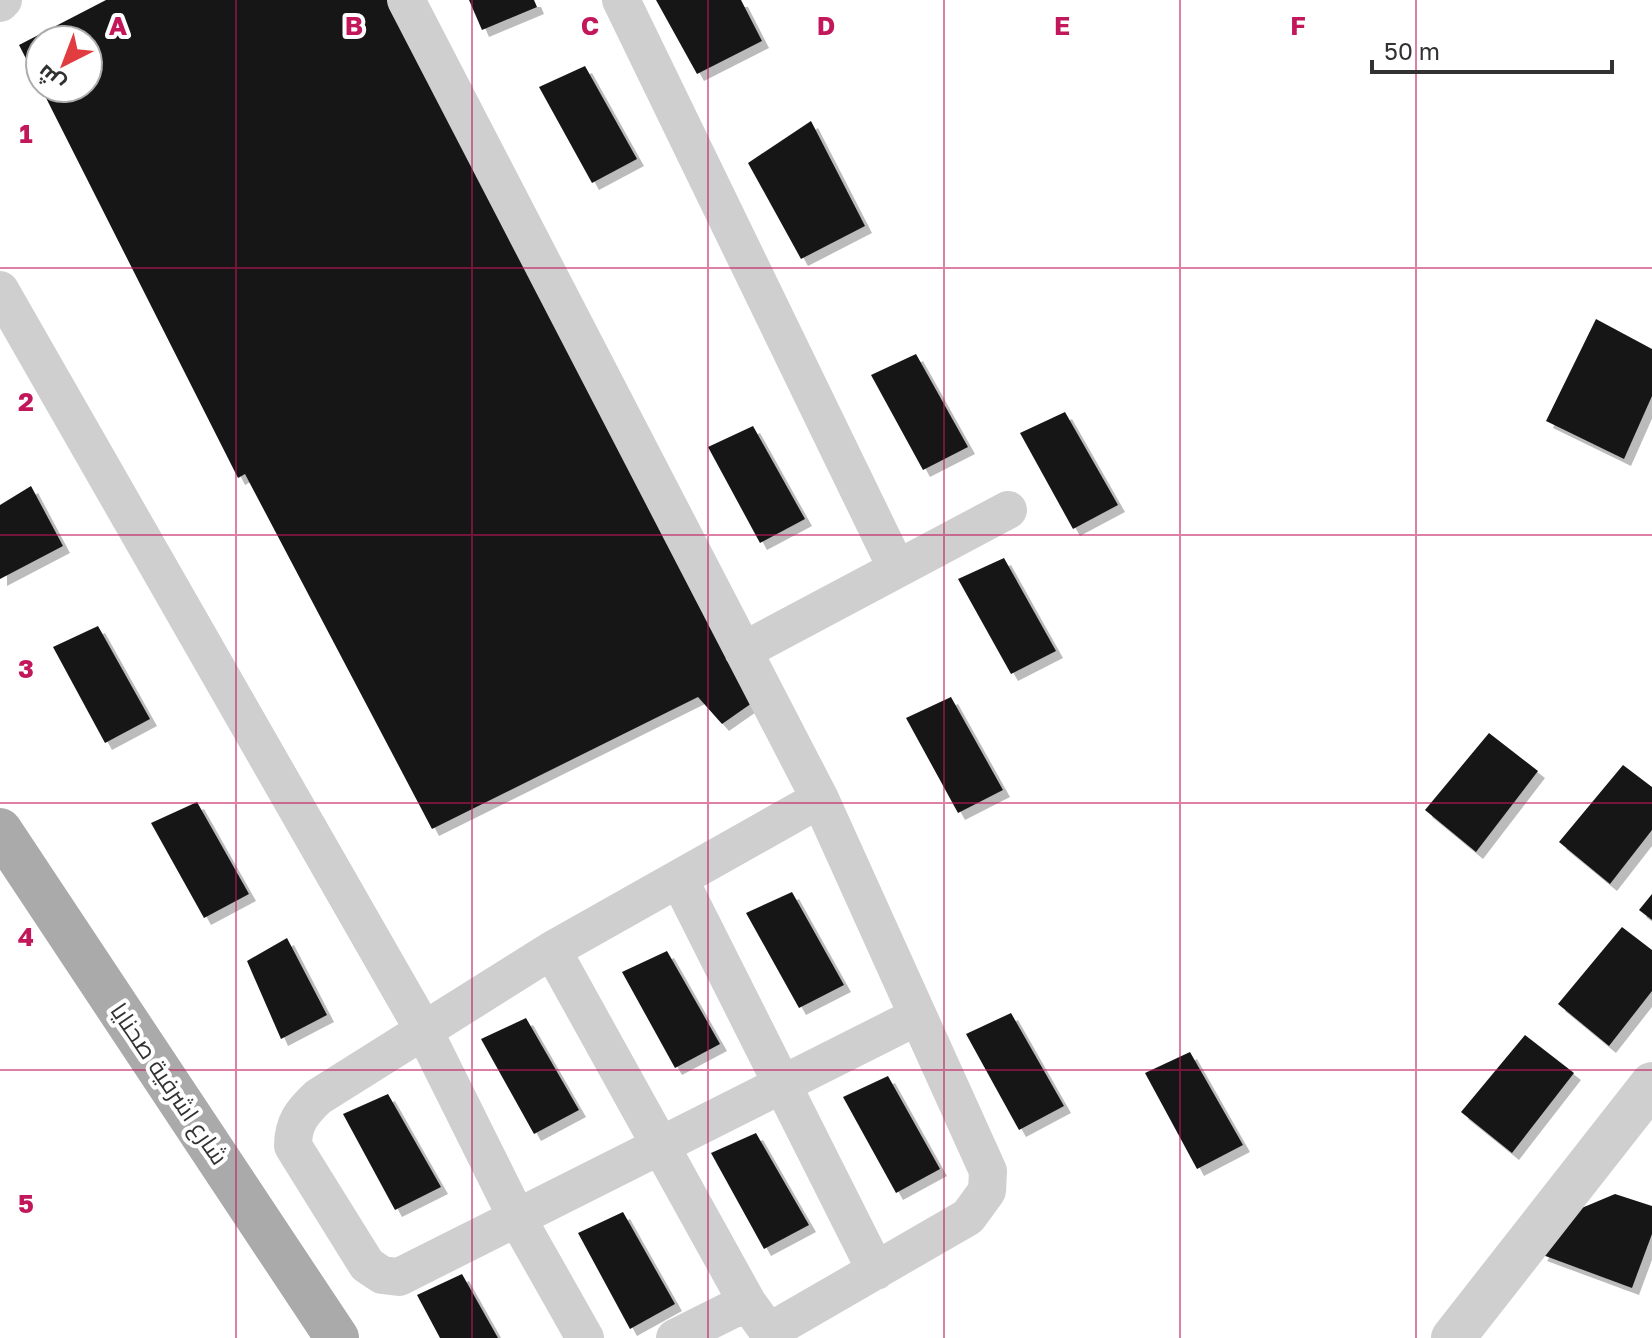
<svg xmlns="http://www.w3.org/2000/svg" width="1652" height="1338" viewBox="0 0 1652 1338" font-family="'Golos Text',Cairo,sans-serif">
  <defs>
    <filter id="shadow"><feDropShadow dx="7" dy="7" stdDeviation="0" flood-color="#0004"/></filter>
  </defs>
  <rect width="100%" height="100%" fill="#fff"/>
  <path fill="#191919" filter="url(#shadow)" d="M106 0H396L752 703 722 724 698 697 432 829 245 474 238 478 41 88H88V40H40V86L19 45Z
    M469 0H534L537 7 482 30Z
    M656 0H741L762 41 697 74Z
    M585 66 637 159 592 183 539 87Z
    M811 121 865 226 801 259 748 163Z
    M1596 319 1652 349V396L1624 459 1546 421Z
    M916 354 968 447 923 470 871 375Z
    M1065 412 1118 505 1073 529 1020 433Z
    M753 426 805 519 760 543 708 447Z
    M31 486 63 546 0 579V505Z
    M1004 558 1056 651 1011 674 958 579Z
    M98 626 150 719 105 743 53 647Z
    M951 697 1003 790 958 813 906 718Z
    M1489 733 1538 771 1476 852 1425 810Z
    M1623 765 1652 787V830L1610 884 1559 842Z
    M197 802 249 894 204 918 151 823Z
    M792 892 844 985 799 1008 746 913Z
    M1652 894V920L1639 910Z
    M1622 927 1652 950V991L1609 1046 1558 1004Z
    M287 938 327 1015 281 1039 247 961Z
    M667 951 720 1044 675 1068 622 972Z
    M1011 1013 1064 1106 1019 1130 966 1034Z
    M526 1018 579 1110 534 1134 481 1039Z
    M1525 1035 1574 1073 1512 1153 1461 1112Z
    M1190 1052 1243 1145 1197 1169 1145 1073Z
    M888 1076 940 1169 896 1193 843 1097Z
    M388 1094 441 1187 395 1210 343 1114Z
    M756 1133 809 1225 764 1249 711 1153Z
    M1615 1194 1652 1206V1234L1632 1288 1540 1254 1565 1215Z
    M623 1212 675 1304 630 1329 578 1233Z
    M462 1274 498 1338H440L417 1295Z"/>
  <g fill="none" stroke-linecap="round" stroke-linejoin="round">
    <path stroke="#cfcfcf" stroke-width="38" d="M406 0 820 799 988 1171 987 1191 968 1217 769 1332
      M621 0 897 569
      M0 3 3 0
      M0 290 423 1029 516 1216 585 1338
      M743 651 1008 510
      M820 799 552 950 318 1097C302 1112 293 1123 293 1146L367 1265 382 1275 399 1277 918 1016
      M679 879 876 1271
      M552 950 747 1302 773 1338
      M675 1338 747 1302"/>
    <path stroke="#cfcfcf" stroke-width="44" d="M1453 1338 1652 1084"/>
    <path stroke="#aaa" stroke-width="44" d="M0 830 337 1338"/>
  </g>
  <path fill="none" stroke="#c2185b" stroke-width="2" stroke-opacity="0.55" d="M236 0V1338M472 0V1338M708 0V1338M944 0V1338M1180 0V1338M1416 0V1338M0 268H1652M0 535H1652M0 803H1652M0 1070H1652"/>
  <g text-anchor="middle" stroke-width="8" stroke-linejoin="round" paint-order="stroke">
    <g font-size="24" fill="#323232" stroke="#fff">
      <text transform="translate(169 1084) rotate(56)" y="8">شارع اشرفية صحنايا</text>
    </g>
  </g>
  <g font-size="26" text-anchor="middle" font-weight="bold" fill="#c2185b" stroke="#fff" stroke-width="8" stroke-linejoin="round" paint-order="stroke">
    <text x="118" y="35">A</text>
    <text x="354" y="35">B</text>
    <text x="590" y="35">C</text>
    <text x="826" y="35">D</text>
    <text x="1062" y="35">E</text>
    <text x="1298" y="35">F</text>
    <text x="26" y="143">1</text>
    <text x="26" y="411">2</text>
    <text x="26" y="678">3</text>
    <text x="26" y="946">4</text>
    <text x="26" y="1213">5</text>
  </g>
  <g transform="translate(64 64) rotate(222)"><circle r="38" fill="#ffffff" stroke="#adadad" stroke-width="2"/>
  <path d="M0-6L14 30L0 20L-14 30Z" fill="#e13d41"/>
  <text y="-12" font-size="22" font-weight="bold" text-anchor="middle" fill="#323232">ش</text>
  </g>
  <path d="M1372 60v12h240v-12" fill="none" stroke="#323232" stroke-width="4"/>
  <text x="1384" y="60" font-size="24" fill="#323232" stroke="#ffffff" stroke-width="6" paint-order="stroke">50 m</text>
</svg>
